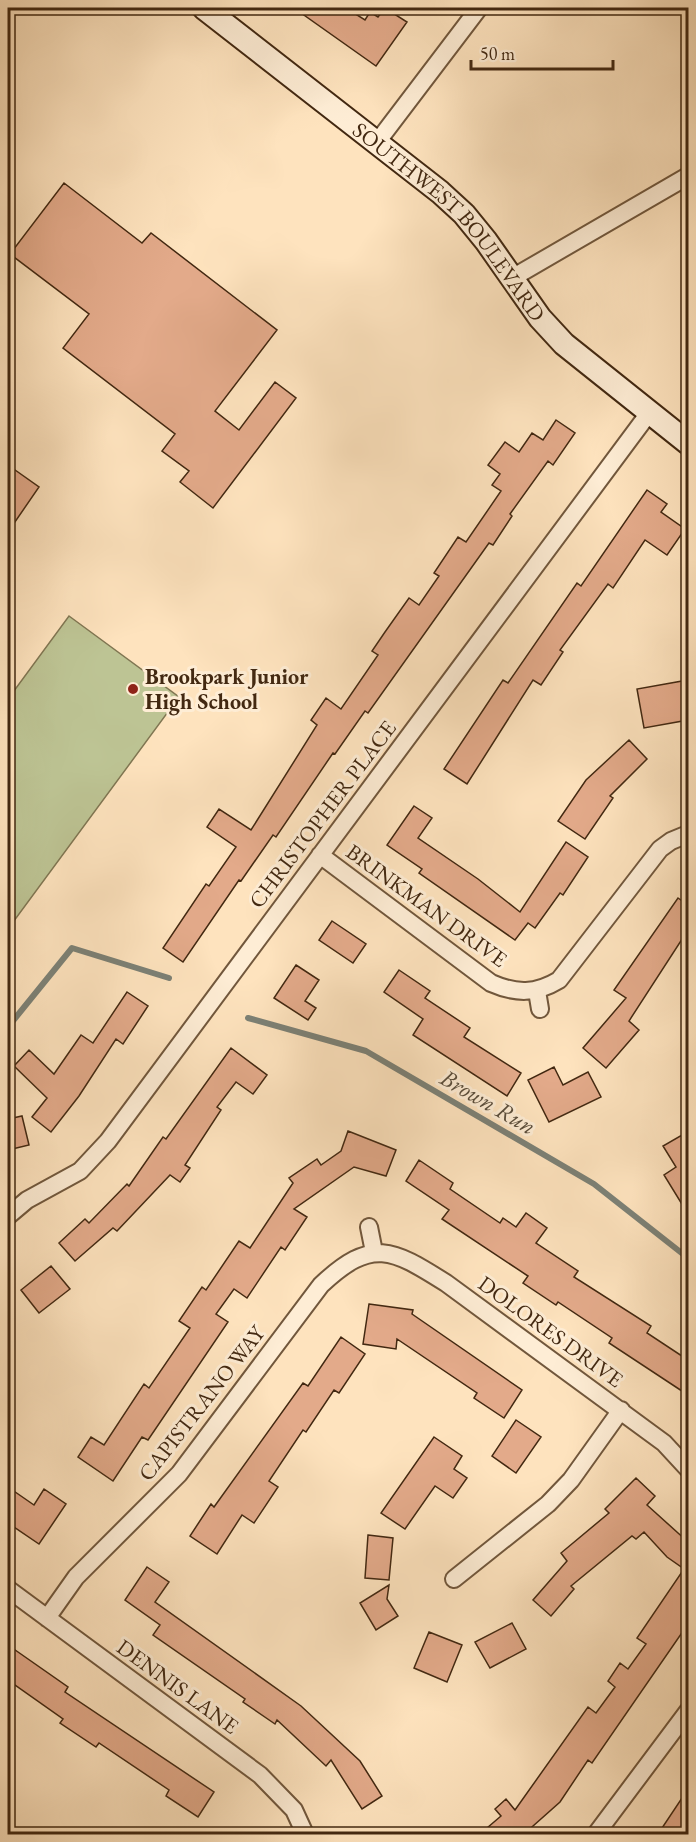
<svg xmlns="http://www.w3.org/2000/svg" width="696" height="1842" viewBox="0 0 696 1842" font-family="'EB Garamond',serif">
  <rect width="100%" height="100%" fill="#fee3be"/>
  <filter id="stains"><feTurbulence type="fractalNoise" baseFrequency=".00333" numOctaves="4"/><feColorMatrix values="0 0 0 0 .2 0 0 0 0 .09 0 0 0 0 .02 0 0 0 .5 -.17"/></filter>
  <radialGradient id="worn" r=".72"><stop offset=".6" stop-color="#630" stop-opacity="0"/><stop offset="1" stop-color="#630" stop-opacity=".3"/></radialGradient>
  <path fill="#bdc494" stroke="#807652" stroke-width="1.5" d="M69 616 179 697 8 929V699Z"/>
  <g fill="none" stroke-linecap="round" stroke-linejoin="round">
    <path stroke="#7c8176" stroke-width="6" d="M248 1018 366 1051 594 1184 688 1258
      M8 1027 72 948 169 978"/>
  </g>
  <path fill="#e3aa8a" stroke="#422811" stroke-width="1.5" d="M294 8H346L365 20 370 12 378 17 385 8 407 22 376 66Z
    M64 183 142 243 151 233 277 330 215 411 239 430 275 382 296 398 213 508 180 482 189 471 162 451 175 434 63 348 89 314 10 254Z
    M556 420 575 433 553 465 548 461 510 514 512 516 493 545 489 543 368 713 365 711 335 754 333 753 276 837 273 835 241 881 239 880 183 962 163 948 206 884 209 886 236 847 207 827 219 809 251 830 317 725 311 720 326 698 341 709 378 655 372 651 385 632 409 598 419 605 439 576 434 573 458 537 466 542 501 491 492 485 500 474 488 465 505 442 519 452 532 433 543 440Z
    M8 465 39 487 8 532Z
    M647 490 667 504 661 512 685 529 667 555 645 540 613 588 608 584 560 650 563 652 541 685 533 680 467 784 444 769 503 680 508 683 577 583 581 586Z
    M688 680V720L644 728 637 689Z
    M629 740 647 759 610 796 613 798 585 839 558 821 586 780Z
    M414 806 432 818 418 838 478 879 520 912 566 842 588 857 563 895 560 893 535 928 528 923 515 940 419 873 422 869 387 845Z
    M678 898 688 905V930L629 1021 639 1030 606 1068 583 1048 626 998 614 990Z
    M332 921 366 944 353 963 319 940Z
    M296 965 319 980 305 1001 316 1008 308 1020 274 998Z
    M399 970 430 991 425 998 470 1028 464 1037 521 1073 507 1096 413 1035 423 1019 384 992Z
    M127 992 148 1006 123 1044 116 1039 79 1096 51 1132 32 1117 47 1098 14 1066 29 1050 54 1074 81 1035 93 1043Z
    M231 1048 267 1075 253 1094 236 1082 217 1107 221 1110 185 1165 190 1168 180 1182 170 1175 117 1231 113 1228 75 1261 59 1243 85 1219 89 1223 127 1184 129 1186 163 1137 166 1139Z
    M554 1067 563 1085 588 1072 601 1097 549 1122 528 1080Z
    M22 1116 29 1145 8 1150V1119Z
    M348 1131 396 1150 386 1176 354 1167 294 1209 307 1217 285 1250 281 1247 247 1298 234 1289 216 1314 228 1322 148 1440 142 1437 113 1481 78 1457 91 1437 104 1445 144 1384 149 1388 190 1328 179 1321 202 1287 206 1290 239 1241 250 1248 293 1183 289 1178 317 1159 321 1165 341 1151Z
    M682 1135 688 1146V1214L664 1175 676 1167 663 1146Z
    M419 1160 453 1183 450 1189 500 1223 503 1218 516 1227 526 1213 547 1228 536 1243 578 1271 574 1277 651 1326 647 1333 688 1360V1395L609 1343 612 1338 558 1302 556 1305 523 1283 528 1276 442 1219 449 1210 406 1181Z
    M51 1266 70 1289 39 1313 21 1290Z
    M369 1304 413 1310 412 1314 522 1390 504 1418 474 1398 477 1393 397 1339 396 1349 363 1344Z
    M341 1337 365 1354 339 1393 334 1390 306 1432 303 1430 269 1481 278 1487 254 1523 242 1515 217 1554 190 1536 211 1504 214 1507 303 1383 308 1386Z
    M516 1420 541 1437 516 1473 492 1456Z
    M434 1437 462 1456 454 1469 467 1478 453 1498 435 1486 405 1529 381 1513Z
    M636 1478 655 1496 647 1505 688 1542V1624L592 1763 588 1760 560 1802 524 1834H480L501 1816 495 1809 506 1799 515 1810 588 1707 596 1713 615 1687 608 1681 620 1663 628 1669 646 1644 637 1638 684 1569 667 1557 644 1532 636 1539 632 1536 571 1586 574 1589 551 1616 533 1600 567 1561 561 1553 609 1513 605 1509Z
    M8 1487 34 1505 44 1489 66 1504 39 1544 8 1523Z
    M368 1535 393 1538 389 1580 365 1578Z
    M147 1567 169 1582 155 1602 301 1706 360 1761 382 1796 362 1809 331 1760 326 1766 277 1720 275 1724 243 1702 245 1699 153 1635 160 1625 125 1600Z
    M389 1585 387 1599 398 1616 376 1630 360 1603Z
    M512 1623 526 1649 490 1668 475 1642Z
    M429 1632 462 1645 447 1682 414 1668Z
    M8 1645 68 1687 65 1692 214 1792 198 1817 166 1796 169 1790 99 1743 96 1747 60 1723 63 1719 8 1680Z
    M688 1789V1834H658Z"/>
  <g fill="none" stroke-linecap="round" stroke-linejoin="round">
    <defs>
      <path id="street" d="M378 141 479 8
        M512 278 688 176
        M320 855 491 983C516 994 536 994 559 980L660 849 671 841 688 834
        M537 991 540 1009
        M8 1216 27 1200 80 1171 108 1141 649 413
        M369 1227 374 1252
        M454 1579 548 1504 571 1480 621 1410
        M8 1589 260 1775 294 1810 305 1834
        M47 1618 76 1577 179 1474 321 1285C372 1237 392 1249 446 1283L664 1443 688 1469
        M596 1834 688 1711"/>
      <g id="secondary">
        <path id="s1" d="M204 8 440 192 464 214 486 241 540 318 564 344 688 443"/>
      </g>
    </defs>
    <use href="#street" stroke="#71573c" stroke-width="20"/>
    <use href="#secondary" stroke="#422811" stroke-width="26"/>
    <use href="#street" stroke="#feedd5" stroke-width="16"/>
    <use href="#secondary" stroke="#feedd5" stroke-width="22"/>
  </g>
  <circle fill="#8f2418" stroke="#feedd5" stroke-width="2" cx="133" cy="689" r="6"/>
  <g text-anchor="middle" stroke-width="6" stroke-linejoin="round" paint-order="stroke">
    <g font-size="22" fill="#422811" stroke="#feedd5">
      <text dy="8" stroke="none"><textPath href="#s1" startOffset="327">SOUTHWEST BOULEVARD</textPath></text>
      <text transform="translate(322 814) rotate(-53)" y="8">CHRISTOPHER PLACE</text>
      <text transform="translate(427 905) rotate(36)" y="8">BRINKMAN DRIVE</text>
      <text transform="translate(551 1331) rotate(36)" y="8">DOLORES DRIVE</text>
      <text transform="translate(201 1403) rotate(-52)" y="8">CAPISTRANO WAY</text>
      <text transform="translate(178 1686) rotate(36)" y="8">DENNIS LANE</text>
    </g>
    <g font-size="22" font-weight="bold" fill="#422811" stroke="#feedd5" text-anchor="start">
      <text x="145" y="684">Brookpark Junior<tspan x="145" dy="25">High School</tspan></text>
    </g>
    <g font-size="24" font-style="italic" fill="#5a4d3b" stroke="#feedd5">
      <text transform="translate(488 1102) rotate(30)" y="8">Brown Run</text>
    </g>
  </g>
  <rect width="696" height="1842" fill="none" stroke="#fee3be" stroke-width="30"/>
  <rect x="9" y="9" width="678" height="1824" fill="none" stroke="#422811" stroke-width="3"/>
  <rect x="15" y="15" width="666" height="1812" fill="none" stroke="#422811" stroke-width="1.5"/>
  <path d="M471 60v9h142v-9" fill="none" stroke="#422811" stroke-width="3"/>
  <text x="480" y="60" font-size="18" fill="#422811" stroke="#feedd5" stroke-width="4.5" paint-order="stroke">50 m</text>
  <rect width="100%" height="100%" filter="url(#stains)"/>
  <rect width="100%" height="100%" fill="url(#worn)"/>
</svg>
